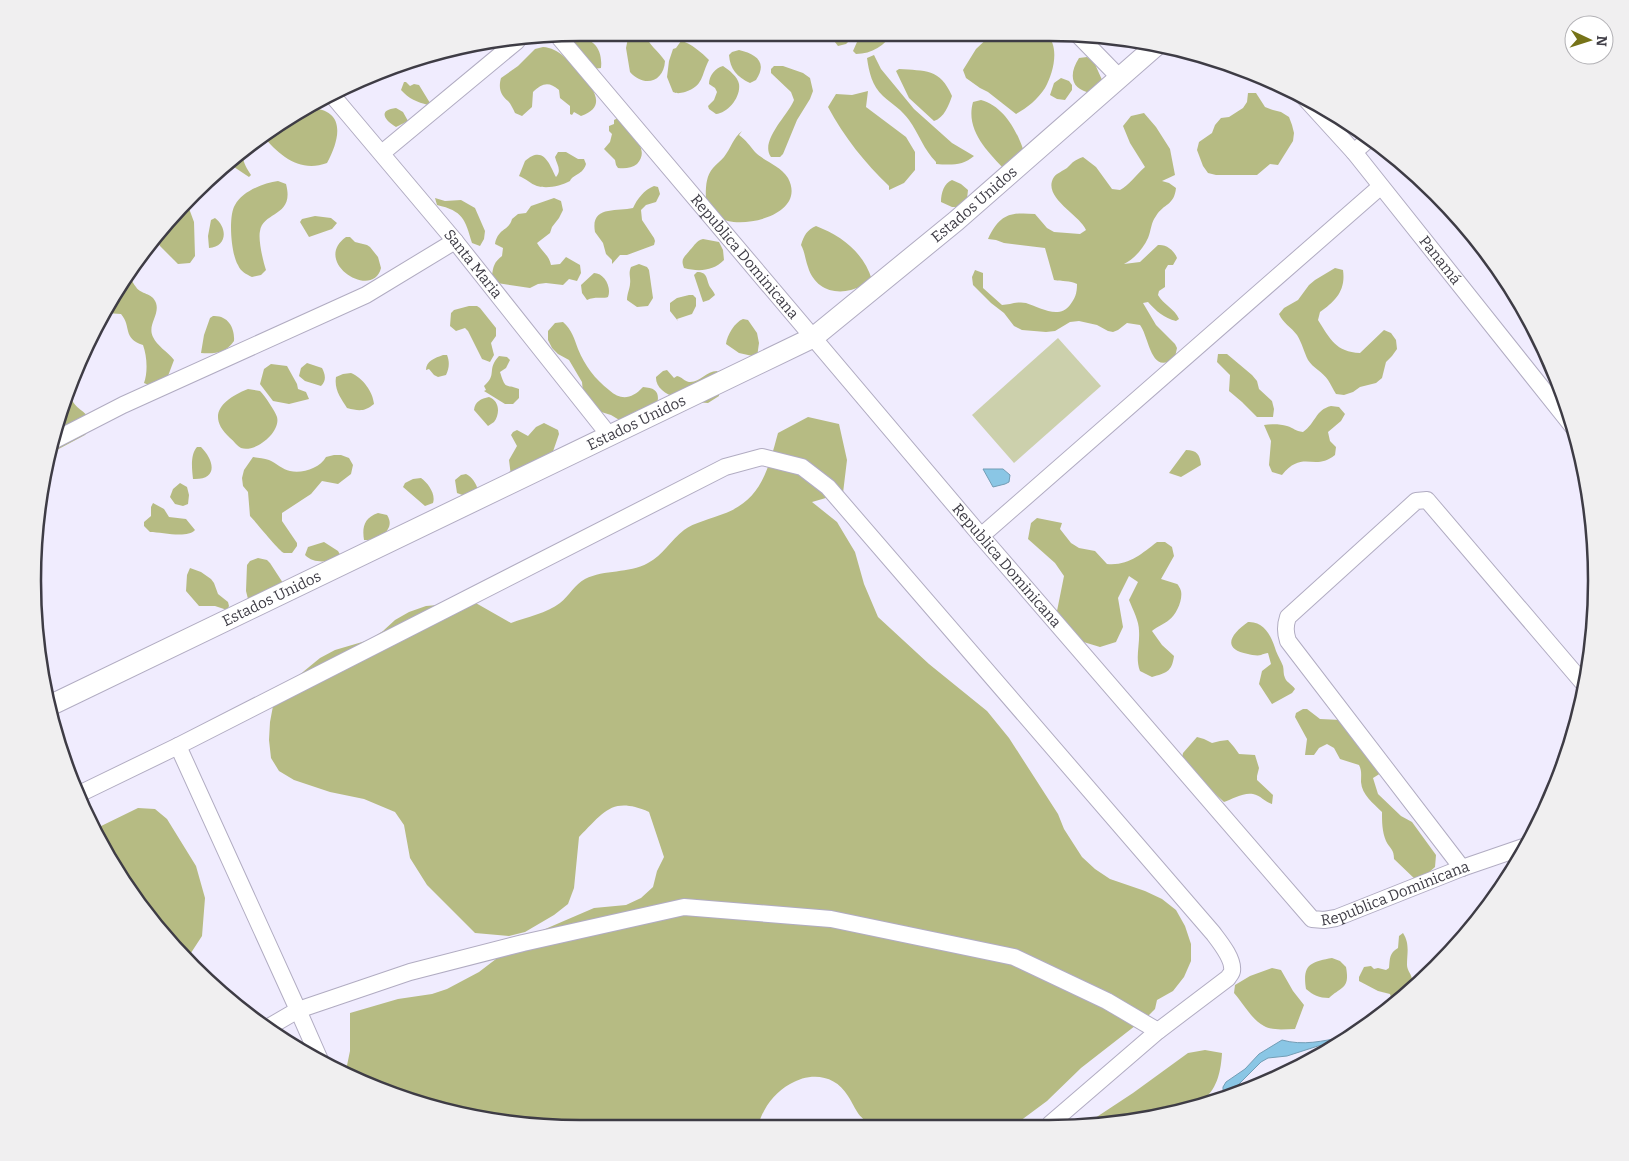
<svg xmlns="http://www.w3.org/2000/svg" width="1629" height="1161" viewBox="0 0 1629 1161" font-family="Bitter,serif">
  <rect width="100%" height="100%" fill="#f0ecfe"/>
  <path fill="#ccd0ac" d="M1058 338 1101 386 1014 463 972 415Z"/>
  <path fill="#b6bb83" d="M629 33H645C648 45 658 50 665 61 664 82 644 88 630 72L626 48Z
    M828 33H857L846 44 838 46Z
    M861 33H893C885 45 872 54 856 54L853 51Z
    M993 33H1046C1060 46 1054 72 1045 88 1038 99 1027 108 1016 114L988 92 980 88 966 78 963 70 976 49Z
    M573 35C593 38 603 48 601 68L593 69 569 37Z
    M681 41C691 43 702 53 709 60 701 75 704 86 685 92 680 93 678 94 673 92L667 77 669 61 673 49 676 48Z
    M543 47C559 48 570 62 581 74 593 88 608 107 581 116L574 112 572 115 570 114V106L560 98 559 90C549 81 542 83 533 92L532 107 522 116 515 113C513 109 511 104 508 101 501 95 498 89 501 78L518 66 535 49Z
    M739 50C756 54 768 62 756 80L750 83C737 77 730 69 729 55L732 52Z
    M874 55 881 69 914 109 952 143 974 156C963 166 950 165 936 164V162C924 150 919 134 909 120 902 110 892 104 883 96 872 86 869 72 867 58Z
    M1087 57 1094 62 1103 82 1092 93C1071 90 1068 75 1079 58Z
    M723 66C729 70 738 77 739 84 741 97 728 113 716 114L709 109 708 106 714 100 717 92 715 88 709 84C709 76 715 68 723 66Z
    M774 66H783L803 73 810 78 813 91 810 99 797 120 783 154 780 157H771C759 141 789 114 794 100L791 92 771 73V69Z
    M899 69C925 71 940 68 952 96 949 105 944 118 934 121L909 98 896 71Z
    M1061 78 1069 81 1072 85V90L1065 100 1057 99 1050 95 1054 83Z
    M404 82H406L410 86 414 84 419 85 430 103 428 105C417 102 409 99 401 90Z
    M868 91 866 107 906 137 915 152V170L904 183 889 190V186C865 163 844 137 828 107L836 94 852 95Z
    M1248 93H1256L1265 107 1273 110 1281 112 1289 117 1292 125 1294 133 1293 141 1278 165 1270 164 1257 175H1216L1208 173 1203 166 1197 150 1199 142 1212 133 1215 125 1221 118 1229 117 1243 108 1247 102Z
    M981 100C1003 106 1016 129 1023 149L1005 170C988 152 965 130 973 102Z
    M307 108C346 108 341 137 327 163 300 173 280 156 263 136L276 125Z
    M396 108 403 112 408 121 396 127C385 121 377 110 396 108Z
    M1144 113 1156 127 1170 149 1175 175 1162 181 1169 183 1176 188C1174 206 1164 203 1156 216 1151 222 1151 231 1148 238 1143 249 1134 259 1124 264L1140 262 1158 245C1166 244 1174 250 1177 258L1173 265H1168L1165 270V287L1159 291 1158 295C1163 304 1175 309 1179 319L1176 321C1164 318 1156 311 1148 302L1143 303 1156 325 1175 344 1177 348 1175 357C1151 378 1149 336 1140 325L1127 323 1118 330 1113 332 1108 331 1097 325 1079 321 1070 322 1055 331 1046 332 1022 330 1014 326 1004 313 991 303 973 285 972 277 975 270 983 273V288L1002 305C1010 305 1017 301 1026 303 1039 307 1059 320 1070 305 1075 298 1077 294 1077 284 1069 280 1063 282 1054 280L1045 248 1004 243 996 240 988 239C1000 214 1010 212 1035 214L1047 228 1054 232 1080 234 1086 230C1080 215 1041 197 1054 177 1057 173 1063 171 1067 168 1074 161 1073 161 1083 157L1096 167 1112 189 1120 190C1129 185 1136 175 1145 167L1130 143 1123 126 1131 116Z
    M618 118C628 131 652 148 637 164 632 168 625 169 618 168L616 165 615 160 604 149 610 142 612 134 609 131V126L614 124V120Z
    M742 131 739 135C746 140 750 146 755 152 765 162 780 165 788 178 806 212 752 227 728 221 719 219 713 212 706 207 706 194 704 178 713 168 716 164 721 161 724 157 731 148 733 138 742 131Z
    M558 152H566L578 159H584L586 164C583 175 573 174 570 181 561 186 547 189 537 186 531 184 525 178 519 176L525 161C544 144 550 166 556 177 562 170 557 165 555 157Z
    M243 154C242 161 247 169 251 175L249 177 231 165Z
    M952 180 961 184 968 190 967 199 961 207H952L941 202C941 193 944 183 952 180Z
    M278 181 286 184C295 217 263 211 260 231 258 240 263 261 266 270L261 275 252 277C246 274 241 272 238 265 231 254 228 216 235 205 242 191 264 183 278 181Z
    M654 186 658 187 660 194 656 202 646 205 641 210 642 220 654 238 655 241 654 245 627 255H620L612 264V260L606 254 603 243 595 232C590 205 617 212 633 208 637 199 644 190 654 186Z
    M435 198 445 201 461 200 475 208 485 231 484 239 480 246 472 243C465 219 463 211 437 205Z
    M554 198 561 201 563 210 559 218 552 227 550 233 537 243C542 252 549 255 551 265L560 264 566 257 580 265 581 273 577 281 569 279 563 285 546 283 538 284 530 288 497 283 492 276C493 267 494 262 502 256L503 248 495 244C498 228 509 231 512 219L518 214 526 213 531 206Z
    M187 203 194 222 195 256 190 263 178 264 160 246 156 238 168 219Z
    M315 216 331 218 337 223 332 229 309 237 300 222 302 219Z
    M215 218C228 228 227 247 209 248L208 236 211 220Z
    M816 226C842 236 864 253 872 280 866 286 859 287 851 290 832 295 814 287 808 267 805 259 805 252 801 245 804 235 807 230 816 226Z
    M346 237H350L355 242 367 245 370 247 378 257 381 268C373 301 311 262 346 237Z
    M703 239 719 242 723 250 724 260C713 271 699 272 684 268 680 258 685 257 690 250 695 245 696 241 703 239Z
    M639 264 647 267 649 270 653 298 648 306 637 307 627 300C627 294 630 288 630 284 631 277 628 274 631 267Z
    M1335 268 1343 270C1346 291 1335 301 1320 312L1318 320C1330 339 1336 352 1360 353L1384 330 1391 333 1396 340 1397 349 1392 356 1386 362 1382 378 1376 383 1360 387 1353 392 1344 395 1336 394C1333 389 1331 385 1328 380 1323 372 1313 368 1308 360 1304 352 1302 343 1297 335 1291 327 1283 323 1279 314L1284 308 1298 300 1309 285 1315 280Z
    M697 272C708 272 706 279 710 287 712 290 714 292 715 295L709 300 703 302 694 275Z
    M594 273C604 273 612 287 608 297 602 299 595 296 587 300L582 293 581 285Z
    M130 276C132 280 133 284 136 287 141 295 152 292 156 303 160 315 147 325 153 337 157 346 168 352 174 360L168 376 151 386 144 383C148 372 147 356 143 345 122 338 132 327 121 314L106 313Z
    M689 295H693L696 298V306L692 314 677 319 678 321 670 311V303L677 298Z
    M469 306H477L480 308 496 328V336L491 343 494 355 490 362 482 359 468 331 465 328 456 331 450 326 451 313 454 310Z
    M213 316C228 315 235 328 234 341 226 353 215 354 201 353L204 335 210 318Z
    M743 319 748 320 757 333 759 343 757 357 739 353 726 344C727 335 735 322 743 319Z
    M563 322C572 330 574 338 578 349 585 366 595 379 609 390 621 401 632 399 643 387 656 388 660 392 657 405L621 421 611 415 598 411 583 393 582 382 569 360 558 354 552 348 548 340V331L555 323Z
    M1218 354H1227L1252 375 1257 381 1259 389 1272 401 1274 409 1273 417H1257L1242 402 1229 391 1230 375 1217 362Z
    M443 355H447C450 362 449 369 446 375L438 377 434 375 429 369 426 370C426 361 435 358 443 355Z
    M499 356 507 357 510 360 506 368 500 372C506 391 505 383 519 389V398L513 404H505L484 391 486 390 484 386C498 374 486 370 499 356Z
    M307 363 322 368C325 374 327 380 321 386L305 381 299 376 301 368Z
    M271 364 287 366 297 384 298 389 306 392 309 399 289 404 273 401 260 384 264 369Z
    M667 370 674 378 677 376C682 377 684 381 689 382 700 383 706 371 717 371L720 374 719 396 708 403C693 402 655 398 656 377L663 371Z
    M351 373C363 378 373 392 374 404 364 412 359 411 347 408 341 398 334 390 336 377L343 374Z
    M248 389 260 391C265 396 275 411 277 417 281 432 256 453 241 448 237 446 234 441 230 438 205 415 223 399 248 389Z
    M70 390C71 393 71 399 73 402 81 414 90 410 90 429L85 435 53 452 49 449 51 438Z
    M489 397C500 401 500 414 494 422L488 426 474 410C475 401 481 399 489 397Z
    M1331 406 1339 407 1345 414 1341 421 1328 432 1330 441 1336 447 1335 455C1314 472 1303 449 1282 475L1272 472 1269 465 1271 441 1264 425C1272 424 1280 424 1287 426 1294 428 1295 431 1303 432 1316 423 1315 410 1331 406Z
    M808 417 839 424 847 460 843 493 812 502 837 522 855 552 864 584 878 617 929 664 987 711 1009 738 1058 814 1064 829 1082 857 1095 869 1110 879 1145 891 1162 899 1176 910 1185 926 1191 944V961L1184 977 1173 991 1157 1000 1155 1009 1149 1015 1081 1068 1047 1101 1016 1124 876 1125C858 1120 857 1110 848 1096 835 1074 810 1072 790 1084 774 1093 763 1108 758 1126L545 1127 439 1110 345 1075 350 1051V1013L398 999 432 994 447 989 479 972 522 939 594 908 626 905 641 898 653 887 657 871 664 857 649 812C612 796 604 812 579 837L574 888 568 904 554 915 525 932 509 936 475 933 427 885 410 858 404 825 395 812 364 799 330 792 294 780 279 771 271 758 269 740 270 722 273 706 281 690 320 658 335 650 369 640 383 631 395 620 409 612 426 606 474 602 511 623C527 617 547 613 560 603 569 596 575 584 585 579 605 569 628 574 648 563 663 555 671 540 684 530 693 523 713 518 723 514 762 500 768 469 778 433Z
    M544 423 558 430 559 434 548 466 511 476 509 460 517 446 511 435 513 432 517 430 528 436 536 427Z
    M197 447H201C214 460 219 480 193 479 192 469 190 455 197 447Z
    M1186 450C1197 450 1200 455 1201 465L1181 477 1169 473Z
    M334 455H341L349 458 353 465 351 474 338 484 322 481 311 494 282 513V521L297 543V546L292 553C291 553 285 553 284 553 279 551 256 522 250 516L248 492 243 486 242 478 244 470 253 457C258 458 264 458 269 460 276 463 283 470 290 471 302 474 320 468 326 457Z
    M466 474C472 477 476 483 478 490L465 496 457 493 455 480 461 475Z
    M421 478C428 483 436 494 433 503L425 506 403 487 405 483 413 479Z
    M180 483 187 487 189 495 188 504 183 506 175 504 170 497 173 489Z
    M153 503 164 509 169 517 186 519 195 530C187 539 162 532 150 532L144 526V522L151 516V507Z
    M378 513 387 515C397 530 377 541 364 540 362 527 364 518 378 513Z
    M1037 518 1062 523 1060 529 1071 543 1079 548 1095 551 1107 564C1129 566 1141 554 1157 542H1165L1172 547 1174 556 1161 579 1177 584C1178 584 1181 590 1181 591 1183 600 1176 615 1169 620 1164 624 1158 626 1152 631L1162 645 1174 656C1172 672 1166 673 1152 677L1140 671C1135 658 1140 645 1139 631 1139 621 1133 610 1129 600L1138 582 1129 576 1118 598 1123 627 1116 642 1100 647 1077 640 1056 616 1064 576 1055 563 1028 539 1031 523Z
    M324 542 338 551 342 558C330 561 315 565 305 555L308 547Z
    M258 558 267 560 270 563 283 583 248 599 246 591 247 565 250 561Z
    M190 568 201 572 211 579 214 583 218 594 228 602 229 606 227 610 215 606H199L186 591 187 575Z
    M1248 622C1265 621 1272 638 1276 651 1278 656 1281 661 1283 666 1284 670 1283 674 1285 678 1287 683 1292 684 1295 689L1292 693 1272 704 1259 684 1262 671 1271 664 1268 653C1266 653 1263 654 1261 655 1258 656 1251 655 1248 654 1220 649 1232 633 1248 622Z
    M1303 709H1307L1320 719 1341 720 1381 773 1373 778 1378 794 1401 816 1412 822 1436 855 1435 867 1418 882 1394 859C1394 849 1390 849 1386 841 1382 831 1382 822 1382 812 1373 803 1362 795 1361 782 1361 775 1362 771 1359 765L1340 759 1334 748 1327 744 1319 748 1314 755H1305L1307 739 1295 717 1296 713Z
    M1197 737 1204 739 1212 743 1220 741 1228 740 1234 747 1239 754 1255 755 1259 768 1257 776V780L1273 795 1272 804C1265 802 1260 795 1253 794 1244 792 1232 799 1224 802L1181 762 1183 753Z
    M138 808 155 809 167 819 196 866 205 898 202 936 187 959 168 942 125 885 95 829Z
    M1403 933C1410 944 1407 953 1407 965 1407 972 1415 977 1411 985 1408 991 1400 993 1399 1000L1393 1004 1390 994 1378 991 1359 981V977L1364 967 1371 966 1374 969 1378 968 1386 970 1389 968C1390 959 1389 953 1398 948L1399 936Z
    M1332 958 1340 961 1346 967C1350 989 1342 986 1329 998 1319 998 1313 995 1306 989 1302 964 1311 962 1332 958Z
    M1272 968 1281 970 1293 991 1304 1005 1295 1029C1285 1029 1273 1031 1264 1026 1252 1020 1243 1003 1234 993L1235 985 1250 976Z
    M1205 1050 1222 1053C1221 1069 1218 1088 1204 1099 1196 1105 1182 1109 1172 1113L1165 1106 1156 1117 1120 1124H1086L1133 1093 1188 1053Z"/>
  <path fill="#8ac6e5" stroke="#739db5" d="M983 469H1003L1010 475 1009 482 1005 484 993 487Z
    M1343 1037 1333 1044 1318 1046 1287 1056 1268 1058 1261 1062 1235 1088 1223 1091V1087L1226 1082 1245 1069 1259 1054 1282 1040C1303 1046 1323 1041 1343 1037Z"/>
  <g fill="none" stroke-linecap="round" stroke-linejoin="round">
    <defs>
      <g id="minor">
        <path id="s1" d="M558 36 981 536 1312 919 1324 920 1336 918 1462 868 1526 846"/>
        <path d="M1079 36 1119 77"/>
        <path id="s2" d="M332 95 455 241 609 435"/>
        <path id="s3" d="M1303 96 1354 152 1573 427"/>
        <path d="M1354 152 1369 139"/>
        <path d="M382 153 517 41"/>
        <path d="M51 442 123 405 366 295 455 241"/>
        <path d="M981 536 1380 187"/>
        <path d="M178 746 298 1010 267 1028"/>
        <path d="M77 795 178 746 725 467 762 457 802 467 828 487 1213 933C1219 941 1234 959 1232 971 1232 973 1229 976 1228 978L1158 1031 1050 1124"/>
        <path d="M1462 868 1288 641C1285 632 1285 626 1288 617L1416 501 1427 500 1584 684"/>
        <path d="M320 1060 298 1010 410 972 523 943 684 907 831 919 1014 957 1107 1001 1158 1031"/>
      </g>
      <g id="tertiary">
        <path id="s4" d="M51 705 814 337 956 221 1158 44"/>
      </g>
    </defs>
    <use href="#minor" stroke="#b1acc2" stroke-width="18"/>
    <use href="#tertiary" stroke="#b1acc2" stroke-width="22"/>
    <use href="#minor" stroke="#fff" stroke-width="16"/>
    <use href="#tertiary" stroke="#fff" stroke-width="20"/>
  </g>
  <g text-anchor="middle" stroke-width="4" stroke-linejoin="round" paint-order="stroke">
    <g font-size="15" fill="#3e3c45" stroke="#fff">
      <text dy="5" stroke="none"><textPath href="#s4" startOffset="1055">Estados Unidos</textPath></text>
      <text dy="5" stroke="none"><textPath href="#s1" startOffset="289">Republica Dominicana</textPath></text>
      <text dy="5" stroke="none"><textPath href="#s3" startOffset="214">Panamá</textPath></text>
      <text dy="5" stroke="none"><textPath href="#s2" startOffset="220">Santa Maria</textPath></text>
      <text dy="5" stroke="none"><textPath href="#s4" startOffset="650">Estados Unidos</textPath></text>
      <text dy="5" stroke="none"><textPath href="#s1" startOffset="694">Republica Dominicana</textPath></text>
      <text dy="5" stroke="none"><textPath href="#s4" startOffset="245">Estados Unidos</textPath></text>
      <text dy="5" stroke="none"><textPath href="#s1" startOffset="1249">Republica Dominicana</textPath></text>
    </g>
  </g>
  <path d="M0 0H1629V1161H0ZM580 41H1049A539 539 0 0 1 1588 580V581A539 539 0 0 1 1049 1120H580A539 539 0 0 1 41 581V580A539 539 0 0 1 580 41Z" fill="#f0eff0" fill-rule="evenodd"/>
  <path fill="none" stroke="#3e3c45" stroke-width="2.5" d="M580 41H1049A539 539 0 0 1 1588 580V581A539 539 0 0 1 1049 1120H580A539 539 0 0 1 41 581V580A539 539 0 0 1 580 41Z"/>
  <g transform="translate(1589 40) rotate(94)"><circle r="24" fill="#ffffff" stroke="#b2b1b5"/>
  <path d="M0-4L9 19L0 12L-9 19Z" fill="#767318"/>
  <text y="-8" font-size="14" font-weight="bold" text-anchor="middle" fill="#3e3c45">N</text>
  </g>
</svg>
